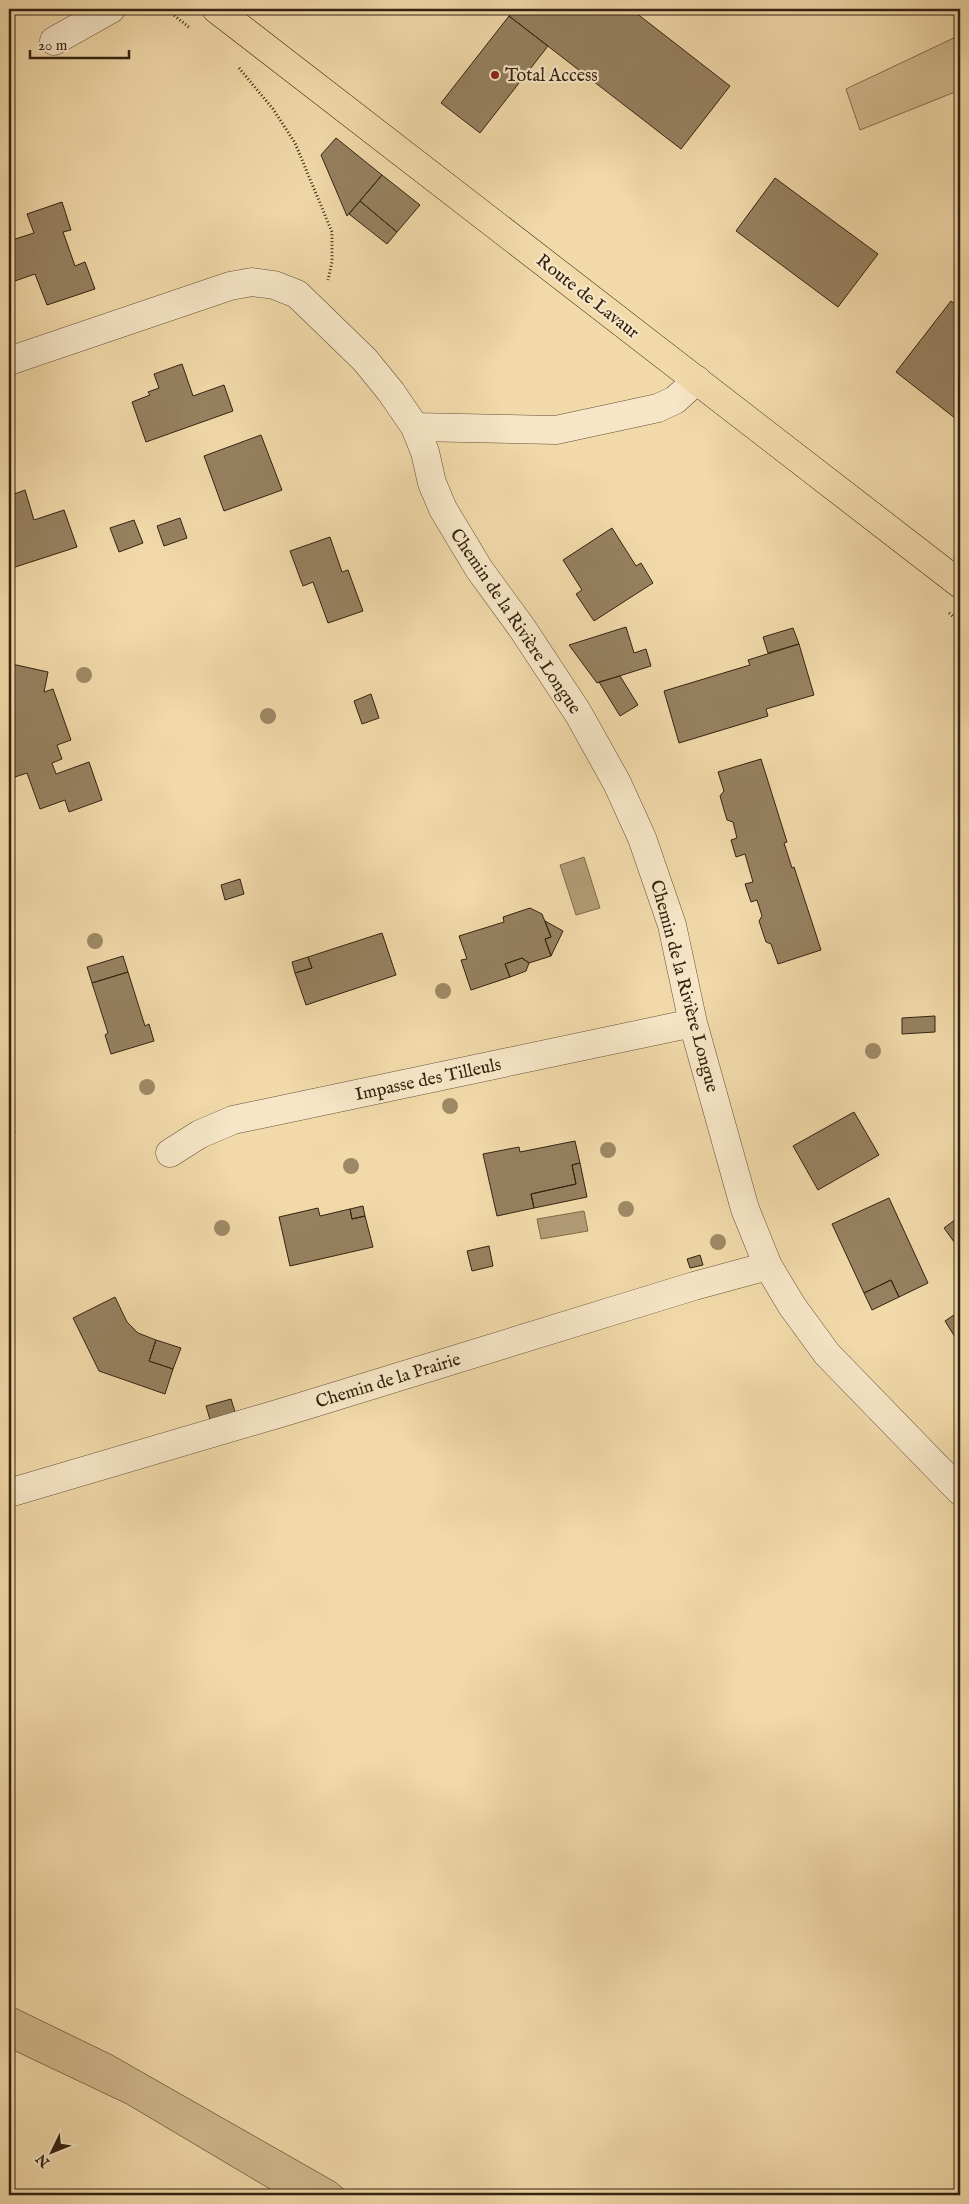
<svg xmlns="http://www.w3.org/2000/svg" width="969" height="2204" viewBox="0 0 969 2204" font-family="'IM FELL English',serif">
  <rect width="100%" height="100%" fill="#f1d9a9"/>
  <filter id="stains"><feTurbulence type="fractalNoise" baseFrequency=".004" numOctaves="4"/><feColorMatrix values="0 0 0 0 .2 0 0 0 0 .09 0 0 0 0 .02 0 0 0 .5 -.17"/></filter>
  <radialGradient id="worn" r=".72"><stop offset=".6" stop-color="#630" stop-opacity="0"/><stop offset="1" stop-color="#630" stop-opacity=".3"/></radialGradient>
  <path fill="#d1ba8f" stroke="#826e50" d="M960 35V90L860 130 846 89Z
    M9 2005 112 2055 335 2182 351 2195H280L127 2104 9 2048Z"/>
  <path fill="#b19b75" stroke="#7f6b4d" d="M584 857 600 908 576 915 560 865Z
    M584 1211 588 1231 541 1239 537 1219Z"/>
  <path fill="#968160" stroke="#342210" d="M515 9H631L730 86 681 149 509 16Z
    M509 16 548 46 480 133 441 103Z
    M336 138 382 175 347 216 321 155Z
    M382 175 420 205 397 232 360 201Z
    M775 178 878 254 838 307 736 231Z
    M360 201 397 232 387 244 349 214Z
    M62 202 71 230 63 232 75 266 85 262 95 289 47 305 35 274 9 283V241L34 233 27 214Z
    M951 301 960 308V422L896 372Z
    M182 364 193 396 224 385 233 411 146 442 132 402 150 395 148 392 159 388 154 374Z
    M261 435 282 490 224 511 204 456Z
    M25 490 34 520 64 510 77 547 9 569V496Z
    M180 518 187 538 164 546 157 526Z
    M134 520 143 543 119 552 110 528Z
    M612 528 636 566 641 563 653 583 594 621 576 594 582 590 563 560Z
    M330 537 342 572 348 570 363 611 328 623 313 582 303 586 290 551Z
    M626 627 634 653 646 649 651 666 597 683 569 645Z
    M793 628 799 644 768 653 763 637Z
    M799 644 814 695 766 709 768 716 679 743 664 691 750 665 748 660Z
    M12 664 48 672 44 692 53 689 71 740 57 745 62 759 52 763 56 774 89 762 102 800 69 812 65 800 40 809 27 773 15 777 9 759V680Z
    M620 676 638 705 620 716 599 682Z
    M371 694 379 718 362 724 354 701Z
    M761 759 787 842 784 843 792 868 794 867 821 950 778 964 771 944 766 942 759 921 762 916 757 900 751 902 745 884 753 882 745 854 736 857 731 840 737 838 733 822 727 820 720 796 724 791 718 772Z
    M240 879 244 894 225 900 221 885Z
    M530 908 542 914 551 937 545 939 551 956 529 963 522 958 505 964 510 977 471 990 461 960 467 959 459 936 504 922 503 917Z
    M545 921 563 931 551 956 545 939 551 937Z
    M382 933 396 975 306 1005 295 973 312 968 308 957Z
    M123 956 128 972 92 983 87 967Z
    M308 957 312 968 295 973 292 962Z
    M522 958 529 963 526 971 510 977 505 964Z
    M128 972 145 1026 149 1024 154 1041 111 1054 105 1035 108 1033 92 983Z
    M935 1016V1032L902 1034V1018Z
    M9 1102 15 1133 9 1135Z
    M854 1112 879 1155 818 1190 793 1146Z
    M575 1141 580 1163 572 1165 576 1184 531 1194 534 1208 497 1216 483 1154 519 1147 520 1152Z
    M580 1163 587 1197 534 1208 531 1194 576 1184 572 1165Z
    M889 1198 928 1283 899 1297 891 1280 864 1293 832 1224Z
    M363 1206 365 1216 352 1219 350 1209Z
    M318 1208 320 1216 350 1209 352 1219 365 1216 373 1247 290 1266 279 1217Z
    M960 1216V1250L944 1228Z
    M489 1246 493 1266 472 1271 467 1251Z
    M700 1255 703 1265 690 1268 687 1259Z
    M891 1280 899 1297 872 1310 864 1293Z
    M115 1297 127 1322 138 1333 156 1340 149 1361 173 1369 165 1394 99 1371 73 1318Z
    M960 1311V1345L945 1321Z
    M156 1340 181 1348 173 1369 149 1361Z
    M231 1399 236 1415 211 1423 206 1406Z"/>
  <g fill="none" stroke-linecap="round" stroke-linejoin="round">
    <defs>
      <path id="minor" d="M54 41 111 9
        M9 361 230 286 252 282 274 285 297 294 365 360 391 392 415 427 425 452 432 483 443 509 479 569 522 628 578 713 617 783 642 838 672 925 693 1023 745 1209 768 1266 792 1306 827 1354 960 1491
        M415 427 556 430 658 408 675 400 697 380
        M170 1153 200 1134 233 1120 693 1023
        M9 1493 294 1409 694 1286 768 1266"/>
      <path id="major" d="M216 9 960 584"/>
    </defs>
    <use href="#minor" stroke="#635036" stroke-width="29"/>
    <use href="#major" stroke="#342210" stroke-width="29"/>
    <path stroke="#342210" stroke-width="3" stroke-dasharray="1 2.5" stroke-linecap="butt" d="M166 9 190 28
      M239 68 273 109 295 143 332 232V262L328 280
      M949 613 960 622"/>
    <use href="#minor" stroke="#f6e6c7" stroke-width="28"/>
    <use href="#major" stroke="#f1d9a9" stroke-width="28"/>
  </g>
  <g fill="#9e8966">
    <circle cx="84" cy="675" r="8"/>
    <circle cx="268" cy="716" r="8"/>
    <circle cx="95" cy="941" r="8"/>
    <circle cx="443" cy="991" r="8"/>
    <circle cx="873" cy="1051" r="8"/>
    <circle cx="147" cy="1087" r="8"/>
    <circle cx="450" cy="1106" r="8"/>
    <circle cx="608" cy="1150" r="8"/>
    <circle cx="351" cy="1166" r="8"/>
    <circle cx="626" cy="1209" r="8"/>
    <circle cx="222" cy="1228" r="8"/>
    <circle cx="718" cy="1242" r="8"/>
  </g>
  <circle fill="#8f2418" stroke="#f6e6c7" stroke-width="2" cx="495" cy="75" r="5"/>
  <g text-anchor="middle" stroke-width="4.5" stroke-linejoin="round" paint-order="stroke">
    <g font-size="18" fill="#342210" stroke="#f6e6c7" text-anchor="start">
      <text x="505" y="81">Total Access</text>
    </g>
    <g font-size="18" fill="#342210" stroke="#f6e6c7">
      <text transform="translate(588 296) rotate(38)" y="6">Route de Lavaur</text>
      <text transform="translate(516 621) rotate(56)" y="6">Chemin de la Rivière Longue</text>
      <text transform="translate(685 986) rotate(75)" y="6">Chemin de la Rivière Longue</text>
      <text transform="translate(428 1079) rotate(-12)" y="6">Impasse des Tilleuls</text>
      <text transform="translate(388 1380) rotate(-17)" y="6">Chemin de la Prairie</text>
    </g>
  </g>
  <rect width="969" height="2204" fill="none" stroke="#f1d9a9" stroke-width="30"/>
  <rect x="10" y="10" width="949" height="2184" fill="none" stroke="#342210" stroke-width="2.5"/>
  <rect x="15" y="15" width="939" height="2174" fill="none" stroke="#342210"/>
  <g transform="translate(52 2152) rotate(227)" stroke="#f6e6c7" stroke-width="4" paint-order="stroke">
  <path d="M0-4L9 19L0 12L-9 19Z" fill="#342210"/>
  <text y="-8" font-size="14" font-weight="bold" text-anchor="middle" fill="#342210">N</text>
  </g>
  <path d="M30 50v8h99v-8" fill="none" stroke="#342210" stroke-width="2.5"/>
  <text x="38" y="50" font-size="15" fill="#342210" stroke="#f6e6c7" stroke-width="4" paint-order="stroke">20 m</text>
  <rect width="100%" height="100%" filter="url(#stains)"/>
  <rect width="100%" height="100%" fill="url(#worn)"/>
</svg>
